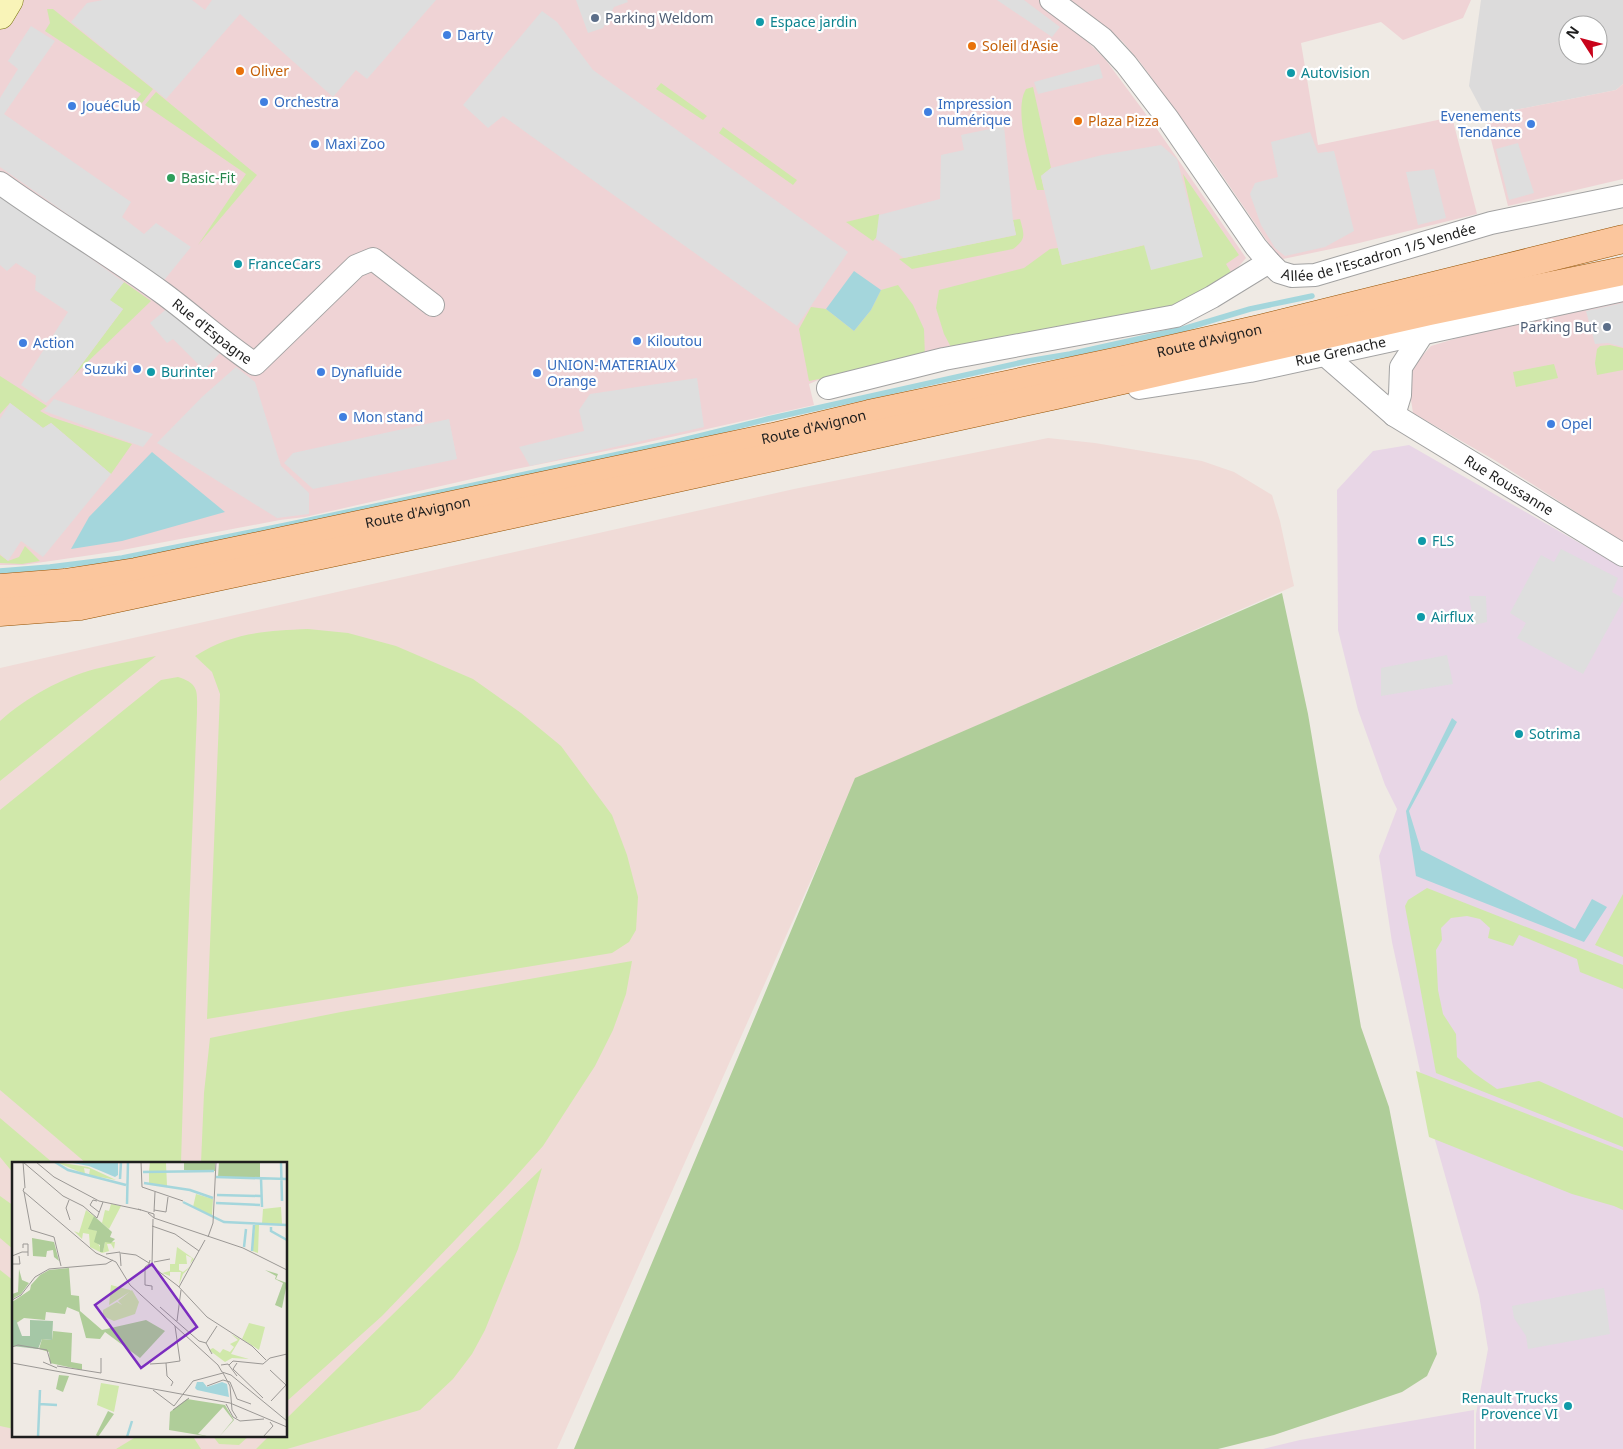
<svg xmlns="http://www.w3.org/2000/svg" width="1623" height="1449" viewBox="0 0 1623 1449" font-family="'Noto Sans',sans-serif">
  <rect width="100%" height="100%" fill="#efeae4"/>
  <path fill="#dcdbdb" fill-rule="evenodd" d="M1481 0H1623V84L1616 90 1485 116 1469 86ZM1568 25H1598V55H1568Z"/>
  <path fill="#efd3d5" d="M0 0H1041L1066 20 1105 59 1157 129 1246 258 1232 274 818 380 809 384 814 405 631 446 511 470 305 517 280 520 112 552 23 565H0Z
    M1071 0H1471L1463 18 1403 40 1381 22 1301 43 1318 145 1452 117 1477 214 1355 244 1283 259 1278 257 1213 162 1140 62 1122 41Z
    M1623 84V179L1508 206 1485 116 1616 90Z
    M1623 301V542L1496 461 1413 413 1407 373 1431 346 1477 332Z"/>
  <path fill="#e8d6e6" d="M1409 445 1623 568V1449H1476V1414L1488 1349 1479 1295 1435 1140 1392 942 1379 856 1397 809 1385 785 1358 710 1338 630 1337 490 1373 451Z
    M1474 1410V1449H1263L1300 1440Z"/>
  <path fill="#f0dbd7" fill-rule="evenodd" d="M1048 438 1095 443 1202 461 1234 472 1272 495 1280 521 1294 586 856 779 557 1449H0V668L794 489ZM14 1163H286V1435H14Z"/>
  <path fill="#d0e8aa" d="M47 9H53L153 89 142 103 136 100 141 94 45 31 50 23Z
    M661 83 707 116 703 120 656 89Z
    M1033 87 1051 168 1041 176 1044 190H1037C1031 164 1013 111 1026 89Z
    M156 92 257 175 198 245 246 174 145 105Z
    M723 127 794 178 797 180 793 185 719 133Z
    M1183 174 1239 255 1226 264 1232 274 1169 308 952 349 944 334 936 308 939 290 1024 268 1050 249 1058 248 1062 265 1145 245 1202 257Z
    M879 214 883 230 873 241 846 222Z
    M1020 219C1024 234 1027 239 1013 249L912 269 899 259 1016 235 1013 220Z
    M124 282 151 301 73 376 123 309 109 300Z
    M898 285 913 305 924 329 925 358 809 381 799 329 811 307 826 309 854 331 871 310 881 290Z
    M1610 345 1623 348V370L1597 375 1595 363 1597 349 1600 346Z
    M1554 364 1558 378 1516 387 1513 372Z
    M0 376 47 406 40 411 51 417 132 444 111 474 51 423 43 428 10 403 0 414Z
    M25 546 40 561 22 564 0 563V555L8 561 19 557Z
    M308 629 348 633 396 646 473 679 521 713 561 746 612 815 627 855 638 897 636 930 629 942 612 953 207 1019 220 694 212 672 195 656C233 632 265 631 308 629Z
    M156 656 0 781V721C24 699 63 677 95 669 115 664 136 660 156 656Z
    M178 677C200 684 197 692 197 713L187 963 181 1163H86L0 1090V810L161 680Z
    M1427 888 1623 965V989L1580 972 1577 959 1519 935 1513 946 1488 938 1490 928 1480 919 1467 916 1451 918 1441 928 1442 940 1436 950 1438 990 1443 1014 1456 1034 1457 1057 1474 1073 1497 1089 1539 1081 1623 1118V1147L1436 1073 1405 906 1408 900Z
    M1623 894V957L1595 945Z
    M632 961 626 994 613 1030 595 1066 543 1146 509 1184 382 1316 286 1402V1163H201L204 1093 210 1038 341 1012Z
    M1416 1071 1623 1151V1210L1614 1206 1572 1194 1429 1137Z
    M0 1118 53 1163H14V1174L0 1157Z
    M542 1168 518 1249 485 1330 472 1354 453 1379 420 1410 287 1449H256L270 1435H286V1419Z
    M0 1196 14 1206V1250L0 1238Z
    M0 1270 14 1281V1429L0 1426Z
    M139 1435H192L201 1449H116Z
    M212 1435H250L239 1445 219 1444Z"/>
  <path fill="#afcd99" d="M1282 593 1308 714 1361 1027 1389 1107 1437 1354 1427 1376 1402 1392 1274 1435 1218 1449H574L855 778Z"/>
  <path fill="#dedede" d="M103 0H192L205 10 212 0H436L367 79 356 70 333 97 240 14 166 99 71 22 87 3Z
    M576 0H627L628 2 614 7 603 28 588 33Z
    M997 0H1024L1060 27 1052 37Z
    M542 11 557 22 593 70 848 252 797 326 503 116 488 128 463 105Z
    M31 26 55 41 4 114 131 202 122 217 144 234 156 223 191 247 161 284 100 237 0 167V98L18 69 8 61Z
    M1099 64 1103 78 1038 94 1034 82Z
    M1004 126 1013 220 1016 235 904 258 876 239 879 215 940 199 941 155 964 150 961 135Z
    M1310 132 1318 153 1334 151 1354 231 1325 247 1285 256 1275 248 1261 225 1250 194 1255 183 1278 177 1271 142Z
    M1518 143 1534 193 1509 200 1496 149Z
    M1161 145 1177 159 1203 257 1151 270 1144 245 1062 265 1041 176 1051 168 1102 155Z
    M1434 169 1446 218 1418 225 1406 172Z
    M0 194 124 282 110 300 123 309 73 376 46 403 21 385 68 312 35 290 36 276 16 263 7 271 0 265Z
    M1623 303V347L1608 343 1595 344 1586 311Z
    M170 306 220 353 204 370 173 339 167 343 150 323Z
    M236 367 255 382 281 466 309 493V514L277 518 157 443 202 397Z
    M697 378 704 427 530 466 519 447 584 431 579 410 590 394Z
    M54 399 153 434 143 447 44 411Z
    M10 403 43 428 51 423 111 474 43 557 21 541 8 561 0 554V419Z
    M449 419 457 459 313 489 284 463 293 453Z
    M1561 549 1618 578 1612 592 1623 598V601L1583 674 1517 638 1526 623 1510 613 1541 555 1554 562Z
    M1469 596H1486L1487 622 1474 625Z
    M1447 655 1453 684 1381 696V668Z
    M1604 1288 1610 1334 1528 1349 1526 1336 1514 1318 1512 1306Z"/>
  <path fill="#a4d6dc" d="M854 271 881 290 871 310 854 331 826 309Z
    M152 452 225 512 122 541 71 549 89 517Z
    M1452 718 1457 722 1409 811 1421 850 1575 929 1592 899 1607 907 1584 942 1416 876 1406 811Z"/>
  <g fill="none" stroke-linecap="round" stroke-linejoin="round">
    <path stroke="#a4d6dc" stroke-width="5.5" d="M0 571 50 567 122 558 296 523 675 442 768 419 1028 361 1070 354 1183 329 1250 309 1312 296"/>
    <defs>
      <g id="street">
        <path id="s1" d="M1051 0 1102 38 1126 64 1168 119 1256 247 1269 262 1279 272 1292 276 1315 275 1491 223 1623 196"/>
        <path id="s2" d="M0 183C54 222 111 255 164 294 195 317 223 343 255 364L356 266 373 259 433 305"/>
        <path id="s3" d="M1325 355 1394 415 1623 555"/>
        <path d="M828 388 944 359 1176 316 1212 297 1269 262"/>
        <path id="s4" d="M1139 388 1250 371 1623 290"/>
        <path d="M1394 415 1400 395 1401 367 1423 333"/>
      </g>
      <path id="secondary" d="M0 15 9 0"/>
      <g id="primary">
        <path id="s5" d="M0 588 65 583 136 572 773 437 869 414 1124 360 1260 329 1623 239"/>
        <path d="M0 612 80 606 160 589 449 528 1056 395 1429 311 1623 271"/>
      </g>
    </defs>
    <use href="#street" stroke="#a2a2a2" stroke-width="24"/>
    <use href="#secondary" stroke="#737206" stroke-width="29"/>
    <use href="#primary" stroke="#955202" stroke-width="29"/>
    <use href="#street" stroke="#fff" stroke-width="22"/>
    <use href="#secondary" stroke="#f9f4b8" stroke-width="28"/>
    <use href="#primary" stroke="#fbc69d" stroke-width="28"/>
  </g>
  <g fill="#5c6f8a" stroke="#fff" stroke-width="2">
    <circle cx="595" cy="18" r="5"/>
    <circle cx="1607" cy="327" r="5"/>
  </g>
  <g fill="#0f9aa8" stroke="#fff" stroke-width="2">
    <circle cx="760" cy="22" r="5"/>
    <circle cx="1291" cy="73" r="5"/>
    <circle cx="238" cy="264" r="5"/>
    <circle cx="151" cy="372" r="5"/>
    <circle cx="1422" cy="541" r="5"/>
    <circle cx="1421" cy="617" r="5"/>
    <circle cx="1519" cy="734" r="5"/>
    <circle cx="1568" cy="1406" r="5"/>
  </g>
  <g fill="#3f7fe0" stroke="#fff" stroke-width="2">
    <circle cx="447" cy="35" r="5"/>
    <circle cx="264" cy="102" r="5"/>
    <circle cx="72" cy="106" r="5"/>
    <circle cx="928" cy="112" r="5"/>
    <circle cx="1531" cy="124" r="5"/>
    <circle cx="315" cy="144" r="5"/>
    <circle cx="637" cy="341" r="5"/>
    <circle cx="23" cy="343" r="5"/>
    <circle cx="137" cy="369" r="5"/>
    <circle cx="321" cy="372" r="5"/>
    <circle cx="537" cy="373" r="5"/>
    <circle cx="343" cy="417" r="5"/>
    <circle cx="1551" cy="424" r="5"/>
  </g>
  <g fill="#e8710a" stroke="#fff" stroke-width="2">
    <circle cx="972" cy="46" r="5"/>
    <circle cx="240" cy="71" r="5"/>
    <circle cx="1078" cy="121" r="5"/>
  </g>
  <circle fill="#2e9e5b" stroke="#fff" stroke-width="2" cx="171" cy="178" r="5"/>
  <g text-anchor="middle" stroke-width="4.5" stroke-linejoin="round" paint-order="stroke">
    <g font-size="14" fill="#4e5e75" stroke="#fff" text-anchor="start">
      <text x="605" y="23">Parking Weldom</text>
      <text x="1597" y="332" text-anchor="end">Parking But</text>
    </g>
    <g font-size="14" fill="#0d838f" stroke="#fff" text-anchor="start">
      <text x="770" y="27">Espace jardin</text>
      <text x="1301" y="78">Autovision</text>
      <text x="248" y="269">FranceCars</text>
      <text x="161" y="377">Burinter</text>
      <text x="1432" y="546">FLS</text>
      <text x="1431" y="622">Airflux</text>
      <text x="1529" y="739">Sotrima</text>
      <text x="1558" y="1403" text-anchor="end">Renault Trucks<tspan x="1558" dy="16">Provence VI</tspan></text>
    </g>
    <g font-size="14" fill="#366cbe" stroke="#fff" text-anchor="start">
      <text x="457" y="40">Darty</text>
      <text x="274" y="107">Orchestra</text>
      <text x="938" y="109">Impression<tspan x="938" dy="16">numérique</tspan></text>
      <text x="82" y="111">JouéClub</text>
      <text x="1521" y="121" text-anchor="end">Evenements<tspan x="1521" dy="16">Tendance</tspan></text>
      <text x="325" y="149">Maxi Zoo</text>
      <text x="647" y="346">Kiloutou</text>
      <text x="33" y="348">Action</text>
      <text x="547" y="370">UNION-MATERIAUX<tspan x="547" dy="16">Orange</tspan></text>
      <text x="127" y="374" text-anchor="end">Suzuki</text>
      <text x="331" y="377">Dynafluide</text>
      <text x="353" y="422">Mon stand</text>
      <text x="1561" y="429">Opel</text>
    </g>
    <g font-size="14" fill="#c56008" stroke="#fff" text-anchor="start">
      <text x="982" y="51">Soleil d'Asie</text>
      <text x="250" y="76">Oliver</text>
      <text x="1088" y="126">Plaza Pizza</text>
    </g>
    <g font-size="14" fill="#27864d" stroke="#fff" text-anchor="start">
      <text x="181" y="183">Basic-Fit</text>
    </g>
    <g font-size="14" fill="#1e1e1e" stroke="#fff">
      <text dy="5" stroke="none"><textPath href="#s1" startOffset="461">Allée de l'Escadron 1/5 Vendée</textPath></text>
      <text dy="5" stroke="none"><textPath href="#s2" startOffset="259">Rue d'Espagne</textPath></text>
      <text dy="5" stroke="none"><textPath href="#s5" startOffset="1235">Route d'Avignon</textPath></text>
      <text dy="5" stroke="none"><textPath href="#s4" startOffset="205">Rue Grenache</textPath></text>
      <text dy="5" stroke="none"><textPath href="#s5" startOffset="830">Route d'Avignon</textPath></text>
      <text dy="5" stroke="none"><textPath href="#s3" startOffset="226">Rue Roussanne</textPath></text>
      <text dy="5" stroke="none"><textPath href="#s5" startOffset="425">Route d'Avignon</textPath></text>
    </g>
  </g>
  <g transform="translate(12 1162)">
    <rect width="275" height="275" fill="#efeae4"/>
    <path d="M44 0 76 5 104 18 77 13 78 7 72 6 73 12ZM138 0 154 1 155 24 137 21V10L152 9H137ZM184 32 201 37 200 54 181 45ZM99 42 109 44 97 67 90 61 93 48 97 49ZM269 45 270 62H250L251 47ZM74 48 82 54 79 67 85 69 84 78 91 90 93 80H103L102 87 99 82H95L97 89 101 88 90 91 78 85 77 72 71 71 70 77 62 69 67 71ZM243 63H247L246 91 240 89ZM165 85 182 97 178 102 180 96 174 93 175 102H167V108L171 110 180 103 171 112 167 123 169 110H158V114L150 111 158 109V102H163ZM99 123 118 128 119 129 97 143ZM120 128 127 140 123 152 102 159 91 154V148L105 140 110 143 106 139ZM237 161 253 165 247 188 230 177ZM219 172 228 177 219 192 237 197 220 196 213 200 197 188 201 186 208 191 211 187 218 190 222 185 218 182 226 178ZM89 221 107 224 102 250 85 243Z" fill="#d0e8aa"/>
    <path d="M172 0H203V9L172 8ZM207 0H248V16L206 15ZM82 54 100 70 98 75 103 77 99 81 93 80 91 90H88V83L82 80 85 69 76 67ZM20 76 42 80 47 99 42 95 41 88 35 89 34 95 21 94ZM57 106 59 133 67 134 68 149 90 168 134 158 153 169 128 196 93 170 88 177 74 176 67 150 55 145 53 152 34 150 33 158 12 156 0 164V140L18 128 19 123 28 113 37 108ZM7 107 10 118 17 121 9 132 0 137V132L6 130ZM253 108 266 112 264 117 275 121 270 146 263 143 271 121 263 117 264 114ZM41 169 60 171 59 200 70 202V208L38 201 37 190 27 187 30 177 40 178ZM47 213 57 214 51 230 44 227ZM175 237 213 243 222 258 207 275 221 258 211 245 186 272 199 275 157 268 158 250ZM96 249 102 252 86 275 84 273Z" fill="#afcd99"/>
    <path d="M0 158H4L10 174H18V158L41 159 40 178 30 177 26 187 0 184Z" fill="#a5c7a6"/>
    <path d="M55 0H106V13L103 15 77 4ZM185 220H191L195 225 210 220 215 222 217 235 185 228 183 226Z" fill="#a4d6dc"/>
    <path fill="none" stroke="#a4d6dc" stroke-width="2.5" d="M43 0 56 8 114 23M269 0 270 39M131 10 202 9M204 15 275 17M249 16 250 45M108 17 109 0M132 21 178 28 201 36M205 33 249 34M171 40 212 60 275 63M204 41 248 43M115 42 116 0M259 65V69L275 78M232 85 234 67M240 89 242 63M27 242 45 243M26 275 28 228M115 275 120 259"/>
    <path fill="none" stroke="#9b9895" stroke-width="1" d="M11 0 51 34 71 44 85 56 91 40M11 0 13 26M24 0 42 15 87 39 129 48M129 0 130 25 171 39M12 26 11 29 84 91 104 100 118 123 206 203 210 210 219 213 275 259M12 30 19 68 42 75 49 104M57 38 54 46 58 58M85 39 81 38 78 43 87 50M126 47 142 52V56L136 51M142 48 154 50 156 35M142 50 143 30M142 56 231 86 275 108M140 64 163 72 187 89M196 75 201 61 204 0M11 86V82H16V90M109 91 124 93 137 101M94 92 108 90 109 104M0 94 10 90H16V94M138 98 137 102 166 124 195 155 240 184 254 198M142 100 158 97M0 102H8L7 94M137 102 133 105V123L140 124V128M140 103 141 57M167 125 193 78M0 138 9 133 23 115 37 107 94 102 101 98M148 145 187 179 194 181 200 192M165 159 169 128M194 181 205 164M0 185 6 183 35 188 39 202M31 200 45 206M0 201 218 241 275 265M225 201 221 207 251 236M138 202 154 201M209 203 216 202 225 214M217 203 221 199 251 202 258 196 275 192M45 204 89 211V196M258 208 274 223M211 211 218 224 220 248 225 256M159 224 161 220 155 214 154 201 168 199 163 164M195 224 211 218 218 220 225 237 239 242M141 228 162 244 181 219 211 211M259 239 275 222M214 242 221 255 228 259 252 257M161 248 177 236M251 275 261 264 258 260"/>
    <path fill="#7b2cbf" fill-opacity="0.15" stroke="#7b2cbf" stroke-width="2.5" d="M140 102 185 165 129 206 83 143Z"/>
    <rect width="275" height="275" fill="none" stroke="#1e1e1e" stroke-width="2.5"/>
  </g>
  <g transform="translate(1583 40) rotate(306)"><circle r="24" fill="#ffffff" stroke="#a5a5a5"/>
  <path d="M0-4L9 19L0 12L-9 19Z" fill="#c9031b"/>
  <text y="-8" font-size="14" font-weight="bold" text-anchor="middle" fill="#1e1e1e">N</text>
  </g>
</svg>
